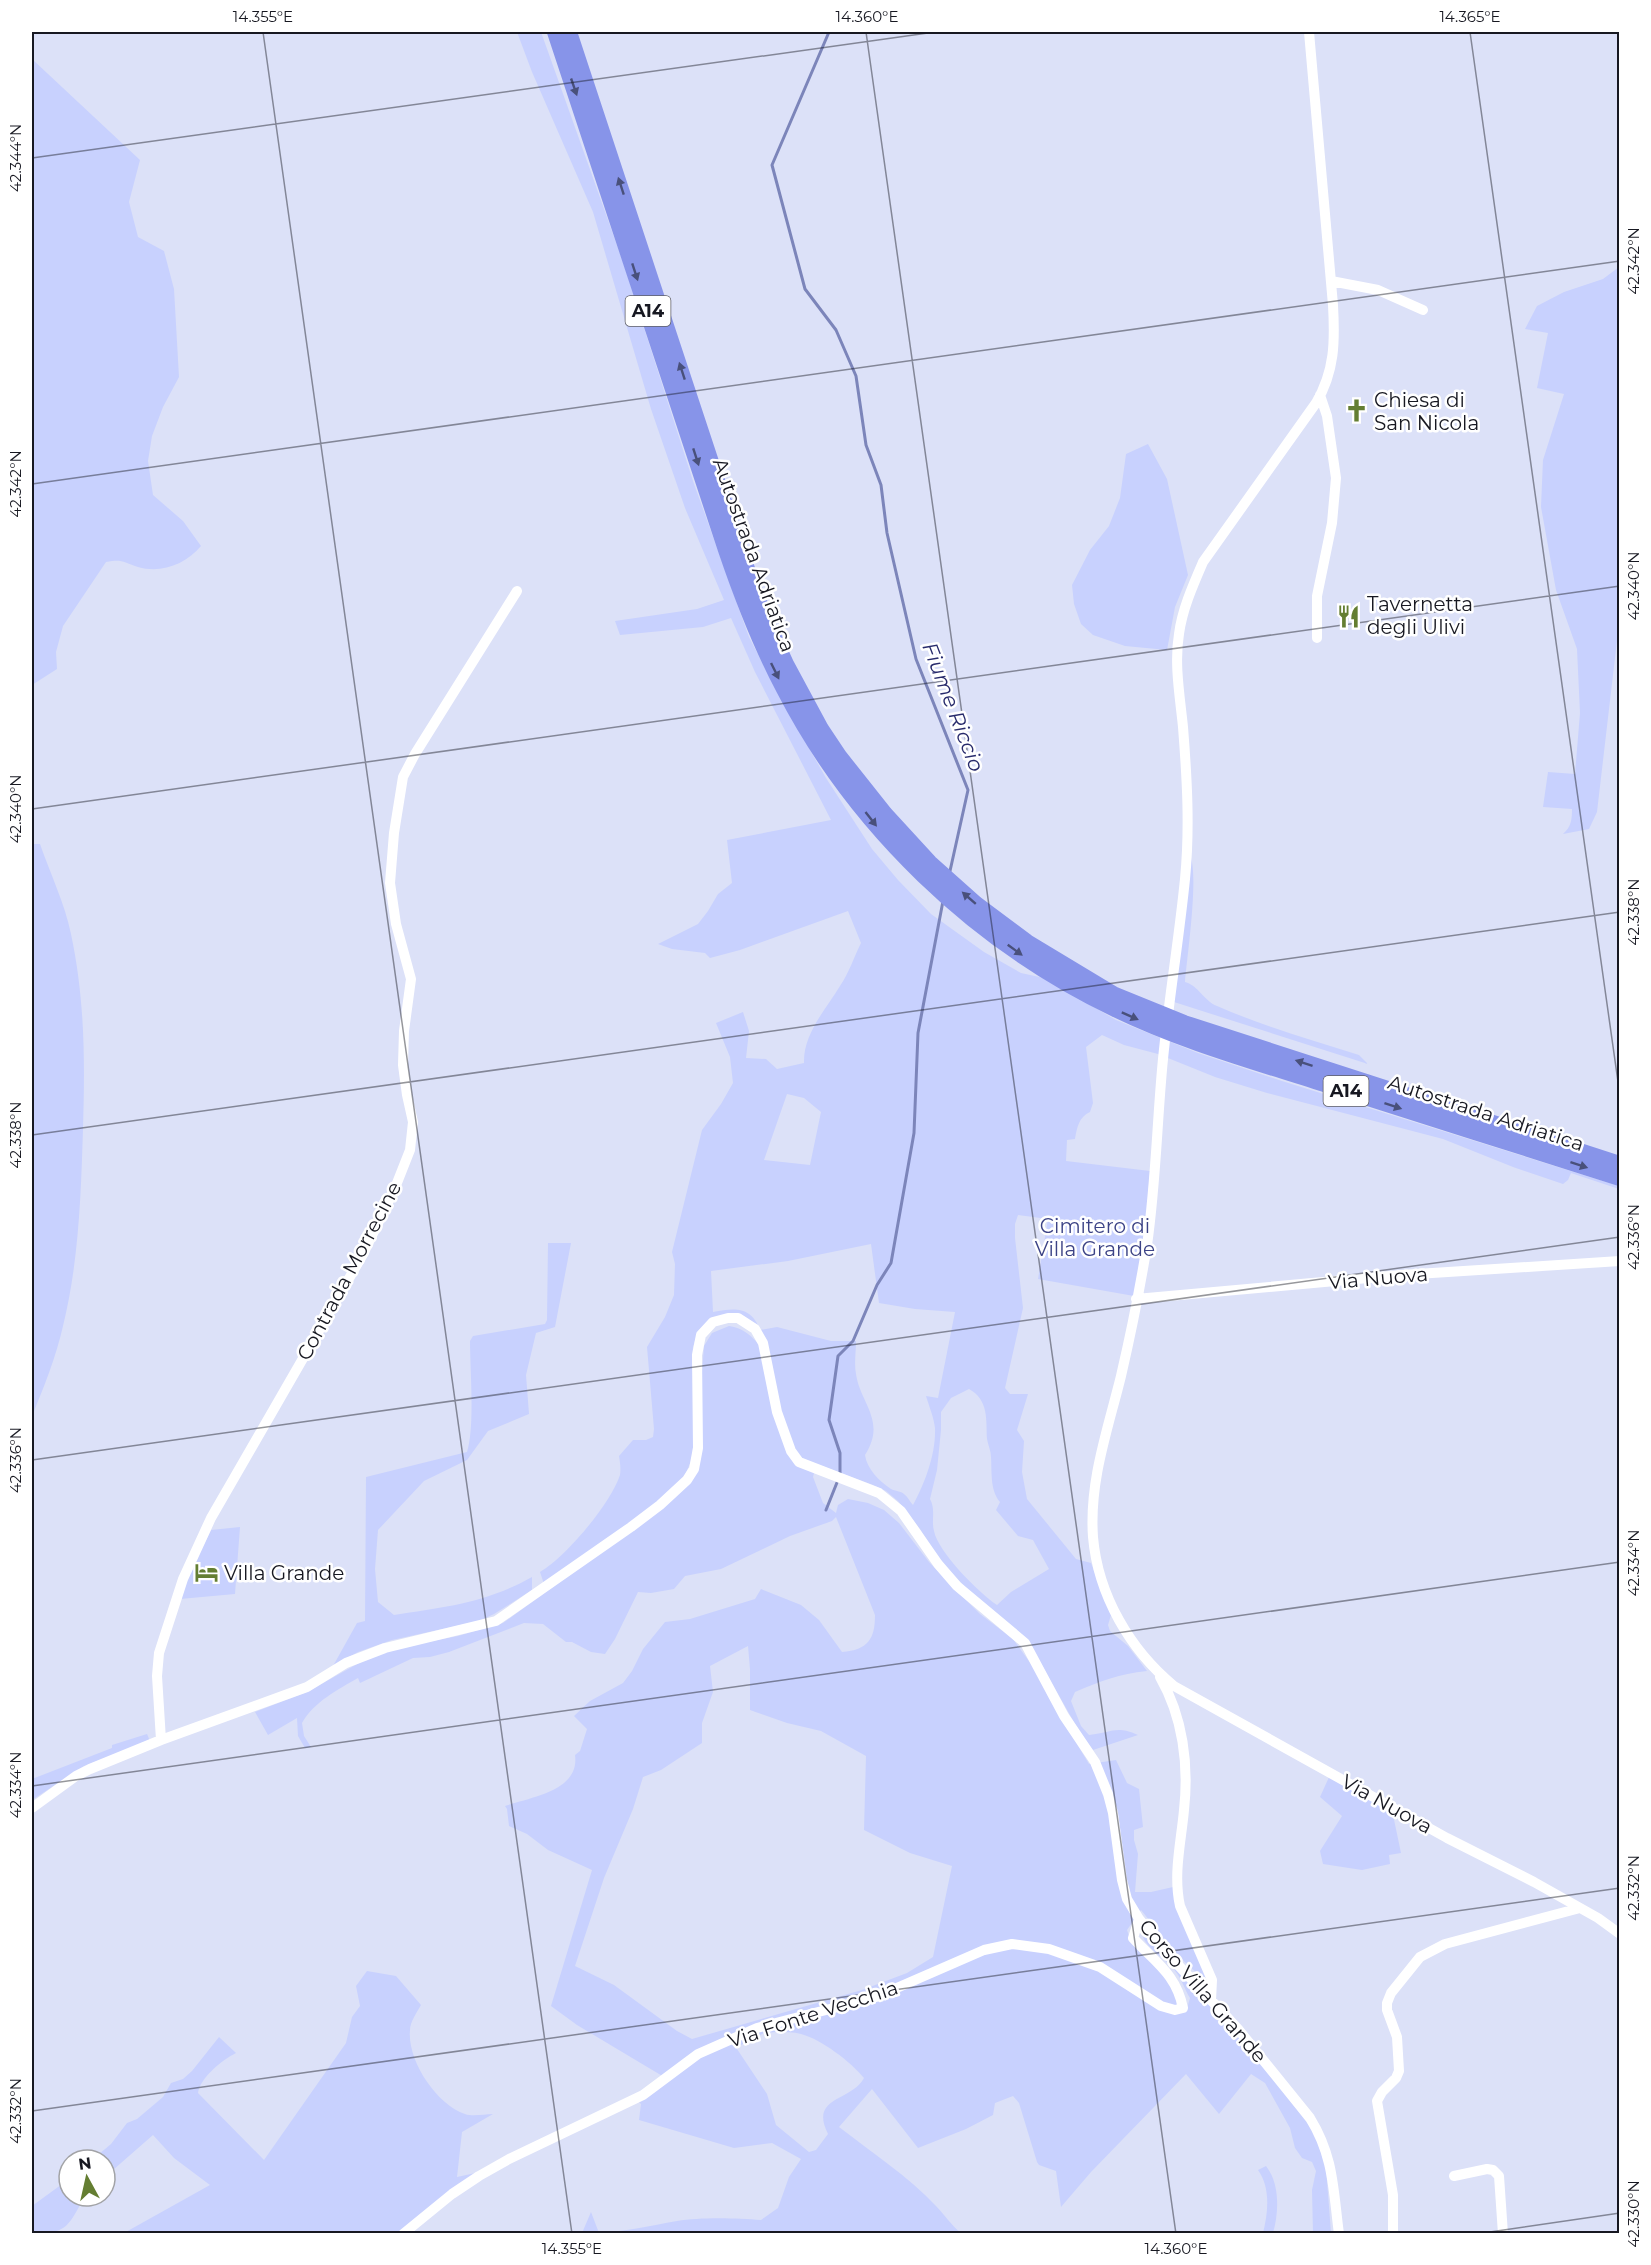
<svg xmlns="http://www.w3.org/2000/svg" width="1651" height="2265" viewBox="0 0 1651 2265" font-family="Montserrat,sans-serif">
  <rect width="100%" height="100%" fill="#dce1f8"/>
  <path fill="#c8d1fe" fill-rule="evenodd" d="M517 32H541L623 262 693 481 749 637 786 708 826 778 872 849 898 880 931 914 984 952 1021 973 1044 978 1116 1020 1198 1053 1282 1081 1619 1186V1189L1571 1173 1568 1180 1563 1184 1513 1167 1443 1139 1267 1093 1215 1077 1158 1054 1124 1045 1102 1035 1086 1047 1093 1103 1090 1112C1079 1117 1077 1127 1075 1139L1067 1140 1066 1161 1150 1171 1144 1247 1134 1296 1038 1279 1048 1219 1018 1215 1015 1224V1238L1023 1308 1005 1388 1010 1394H1028L1017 1430 1024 1441 1022 1472 1027 1499 1076 1559 1091 1563 1111 1615 1108 1625 1110 1631 1128 1646 1147 1671C1119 1674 1101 1681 1075 1692L1071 1701 1081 1726 1089 1735C1112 1733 1115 1725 1138 1735L1093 1750 1079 1731 1031 1646 981 1603 941 1562 920 1529 898 1501 886 1491 873 1485 803 1459 794 1449 778 1404 766 1342 735 1315 697 1334 693 1347 692 1363 695 1392 694 1434 692 1459 685 1475 675 1491 544 1584 540 1572C566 1557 611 1503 620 1475 621 1469 620 1462 619 1456L633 1440H646L653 1437 654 1429 647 1347 665 1317 674 1295 675 1264 672 1252 702 1130 721 1104 733 1083 730 1057 716 1023 743 1012 749 1031 746 1058 766 1059 777 1069 804 1063C803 1034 826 1009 840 986 849 973 854 957 861 943L848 911 740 950 710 958 705 953 672 949 658 944 698 924 708 911 718 894 732 883 727 840 831 820 755 672 731 618 703 627 620 635 615 621 697 609 724 600 685 508 651 409 593 212 532 72ZM787 1094 804 1098 821 1112 810 1165 764 1160ZM871 1244 879 1303 915 1309 955 1312 938 1398 926 1396C929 1406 934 1418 935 1428 936 1454 925 1483 913 1505 910 1502 908 1497 904 1494 901 1491 895 1491 891 1489 879 1481 867 1469 865 1455 887 1421 860 1403 856 1374 854 1364 856 1352 856 1341H831L777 1327 760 1330C751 1306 735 1308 713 1312L711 1271 788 1261ZM969 1389C989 1400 986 1420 987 1439 988 1445 991 1451 991 1457 992 1473 990 1490 1000 1502L996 1510 1018 1536 1033 1540 1049 1569 1011 1592 997 1605C979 1593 938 1552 934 1531 931 1520 936 1510 930 1499L937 1470 941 1430V1412L951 1398Z
    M32 59 140 160 129 202 138 237 164 251 174 289 179 377 163 407 152 436 148 461 153 495 183 521 201 546C186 564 161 574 138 567 123 562 122 559 106 562L63 626 56 652 57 669 32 685Z
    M1619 267 1620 615 1597 812 1589 829 1563 834C1571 827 1572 820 1572 809L1543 807 1548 772 1575 774 1580 713 1577 649 1556 590 1541 507 1543 460 1564 394 1537 388 1548 333 1525 329 1537 306 1564 292 1603 279Z
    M1148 444 1167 479 1188 575 1175 607 1167 650 1125 646 1093 635 1081 624 1074 604 1072 585 1090 550 1109 526 1120 498 1126 454Z
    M32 844H40C50 873 65 904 71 934 85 1000 85 1061 83 1128 81 1194 79 1261 63 1326 56 1357 44 1387 32 1416Z
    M1189 853C1200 870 1187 957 1185 982 1198 985 1204 1001 1217 1006 1263 1026 1311 1040 1359 1055L1368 1064 1174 1002Z
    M548 1243H571L555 1327 536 1333 526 1375 529 1414 488 1431 467 1460 424 1481 378 1530 375 1569 378 1602 394 1615C445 1607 486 1603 532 1577V1590L494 1614 479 1621 392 1640 358 1652 333 1666 357 1623 365 1621 366 1477 467 1452C475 1426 470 1371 470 1341L473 1336 545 1324 547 1320Z
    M729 1326C743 1328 752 1336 760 1346L785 1447 814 1473 813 1477 823 1503 836 1513 838 1505 848 1499 868 1503 884 1510 899 1523 929 1562 960 1594 980 1614 1013 1639 1039 1675 1048 1696 1089 1764 1116 1760 1127 1783 1139 1789 1143 1827 1134 1830V1840L1138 1854 1135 1892H1151L1173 1887 1207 1975 1205 1978C1184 1967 1157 1929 1141 1910L1127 1930C1138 1967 1180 1966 1177 2013L1186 2012 1190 1998C1185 1990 1182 1980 1176 1972 1168 1960 1148 1950 1143 1937H1148L1236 2030 1314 2132 1326 2168 1331 2233H1313L1312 2190 1316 2171 1312 2162 1302 2158 1295 2148 1290 2128 1265 2083 1251 2074 1219 2114 1186 2074 1091 2172 1061 2207 1056 2171 1039 2165 1037 2162 1019 2103 1013 2096 995 2103 993 2115 966 2129 918 2148 872 2089 839 2127C870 2151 909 2177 936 2206 945 2215 951 2225 961 2233H582L591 2212 599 2233C626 2231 650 2226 677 2221 700 2217 737 2218 761 2220L778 2208 789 2177 801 2159 772 2143 734 2148 639 2120 641 2104 633 2097 664 2077 577 2025 551 2006 592 1870 548 1850 527 1834 509 1826 507 1809 505 1806C531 1797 580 1791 575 1755L580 1751 587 1729 574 1716 590 1701 623 1683 632 1671 643 1649 665 1622 690 1619 755 1599 761 1589 801 1605 819 1620 842 1652C868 1650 875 1639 875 1615L836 1517 832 1521 790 1536 721 1569 685 1576 674 1589 651 1593 638 1592 615 1639 605 1654 591 1652 572 1642H566L543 1624 524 1623 449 1652 430 1657 413 1658 360 1683 358 1678C337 1690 314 1702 302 1723L304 1736 311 1747 305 1748 298 1736 297 1718 268 1735 255 1712 307 1692 368 1658 407 1646 458 1636 503 1623 623 1536 694 1478 704 1346 712 1333ZM748 1646 750 1669V1710L787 1723 821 1731 866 1756 864 1830 910 1853 952 1866 933 1957 907 1973 862 1990 692 2039 677 2031 614 1985 575 1966 604 1878 633 1809 643 1777 661 1770 702 1743V1723L713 1692 710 1666ZM777 2032C785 2032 794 2032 801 2034 821 2039 851 2062 864 2078 851 2102 809 2096 828 2134L816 2150 809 2152 776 2125 767 2094 737 2049 739 2046 764 2033Z
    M240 1527 235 1594 180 1599 191 1571 211 1530Z
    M147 1734 150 1741 84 1766 32 1800V1779L112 1748V1745Z
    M1330 1775 1392 1810 1401 1853 1389 1855 1390 1864 1362 1870 1323 1864 1320 1851 1342 1816 1320 1797Z
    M367 1971 396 1976 421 2005C417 2012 410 2022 410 2030 407 2060 436 2104 465 2114 473 2117 484 2114 493 2114L462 2132 457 2177 480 2172 399 2233H124L210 2185 174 2158 153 2135 105 2177V2160H92L111 2144 127 2123 137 2119 163 2097 171 2083 183 2079 192 2071 219 2037 236 2053C222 2060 200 2078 198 2093L264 2160 346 2043 352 2017 360 2006 356 1986Z
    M1266 2166C1280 2184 1279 2212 1273 2233H1263C1268 2213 1271 2188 1258 2170Z
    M69 2179V2196H85C68 2226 68 2234 32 2233V2206Z"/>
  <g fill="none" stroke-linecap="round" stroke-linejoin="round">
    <path stroke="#7c85ba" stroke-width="3" d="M829 32 772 165 805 289 836 330 856 376 866 445 881 485 887 533 916 659 968 790 950 871
      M826 1510 840 1475V1453L829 1420 838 1356 853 1341 877 1285 891 1263 914 1133 918 1033 943 901"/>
    <path stroke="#fff" stroke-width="10" d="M1309 32 1333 305C1335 341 1335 371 1316 403L1203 562C1193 585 1182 610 1179 634 1174 664 1180 697 1183 727 1187 778 1190 828 1185 879 1179 939 1169 998 1163 1059 1157 1120 1156 1183 1147 1245 1140 1288 1131 1333 1121 1376 1108 1429 1089 1481 1093 1537 1098 1595 1130 1650 1174 1686L1447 1838 1534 1882 1598 1918 1620 1934
      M1331 281 1378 290 1423 310
      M1317 638V596L1332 523 1336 478 1327 416 1320 395
      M1136 1299 1401 1275 1620 1261
      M1160 1677C1183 1717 1189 1765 1184 1810 1181 1843 1173 1874 1180 1906L1212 1980 1211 2000
      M161 1740 157 1676 159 1653 183 1579 211 1518 362 1256 395 1188 410 1150 413 1122 407 1095 403 1065 404 1031 411 979 396 924 390 883 394 833 403 777 415 754 517 591
      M32 1808 76 1776 90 1769 161 1740 307 1687 346 1663 385 1648 496 1621 631 1527 660 1505 687 1480 694 1469 698 1448 697 1355 701 1335 713 1322 728 1318H738L755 1329 763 1343 777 1412 791 1451 799 1462 879 1493 901 1511 938 1564 957 1586 1025 1643 1064 1716 1095 1762 1108 1794 1113 1813 1122 1880 1127 1899 1139 1919 1165 1951 1238 2029 1310 2118C1334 2157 1333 2189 1339 2234
      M1454 2176 1487 2169 1493 2170 1499 2176 1503 2234
      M403 2234 452 2194 479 2176 509 2159 643 2095 698 2054 757 2028 876 1997 984 1950 1012 1944 1049 1949 1100 1967 1161 2006 1175 2010 1183 2008C1176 1974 1156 1963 1133 1938L1139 1919
      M1393 2234V2195L1377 2101 1382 2092 1396 2078 1399 2071 1397 2037 1387 2010V2003L1391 1993 1420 1957 1445 1944 1580 1908"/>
    <path stroke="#8794e9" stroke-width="16" d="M555 32 726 550C742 597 760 644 784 689 855 827 975 942 1115 1009 1183 1042 1256 1062 1327 1085 1425 1116 1522 1147 1620 1178
      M569 32 739 547 765 618 786 664 821 729 839 756 885 814 930 863 976 904 1027 942 1115 995 1184 1023 1620 1164"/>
  </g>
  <defs><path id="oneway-solid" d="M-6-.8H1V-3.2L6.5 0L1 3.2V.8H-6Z" transform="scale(1.5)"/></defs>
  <g fill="#49507b">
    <use href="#oneway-solid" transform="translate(574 87) rotate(71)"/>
    <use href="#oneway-solid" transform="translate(621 186) rotate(-108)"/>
    <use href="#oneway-solid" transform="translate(635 272) rotate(72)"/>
    <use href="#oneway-solid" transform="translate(682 371) rotate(-108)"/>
    <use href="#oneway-solid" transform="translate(696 457) rotate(72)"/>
    <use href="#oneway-solid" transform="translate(775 671) rotate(64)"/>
    <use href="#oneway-solid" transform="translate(871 819) rotate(52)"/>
    <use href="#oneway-solid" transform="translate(969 898) rotate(-139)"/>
    <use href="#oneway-solid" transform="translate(1015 950) rotate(36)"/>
    <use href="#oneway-solid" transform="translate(1130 1016) rotate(24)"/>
    <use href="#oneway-solid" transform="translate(1304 1063) rotate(-162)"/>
    <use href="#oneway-solid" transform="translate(1393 1106) rotate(18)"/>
    <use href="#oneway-solid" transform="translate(1579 1165) rotate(18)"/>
  </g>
  <path fill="none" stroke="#171821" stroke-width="1.5" stroke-opacity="0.45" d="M263 32 572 2234M866 32 1176 2234M1470 32 1620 1096M32 158 935 32M32 484 1620 261M32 809 1620 586M32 1135 1620 912M32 1460 1620 1237M32 1786 1620 1562M32 2111 1620 1888M1476 2234 1620 2213"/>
  <defs>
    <symbol id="church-bare" viewBox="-9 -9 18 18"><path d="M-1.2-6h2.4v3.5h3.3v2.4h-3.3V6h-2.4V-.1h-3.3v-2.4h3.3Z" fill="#647e32" stroke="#fff" stroke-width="2.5" paint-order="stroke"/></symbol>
    <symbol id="restaurant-bare" viewBox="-9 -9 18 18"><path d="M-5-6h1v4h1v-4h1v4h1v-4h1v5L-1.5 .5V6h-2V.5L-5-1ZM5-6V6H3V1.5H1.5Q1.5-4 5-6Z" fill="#647e32" stroke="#fff" stroke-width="2.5" paint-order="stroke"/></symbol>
    <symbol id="hotel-bare" viewBox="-9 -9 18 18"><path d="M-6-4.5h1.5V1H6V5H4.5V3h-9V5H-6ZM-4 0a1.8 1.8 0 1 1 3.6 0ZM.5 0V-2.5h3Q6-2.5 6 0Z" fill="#647e32" stroke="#fff" stroke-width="2.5" paint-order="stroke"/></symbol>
  </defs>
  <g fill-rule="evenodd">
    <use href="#church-bare" x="1340" y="394" width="33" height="33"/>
    <use href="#restaurant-bare" x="1332" y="600" width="33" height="33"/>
    <use href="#hotel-bare" x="190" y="1556" width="33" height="33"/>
  </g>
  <g text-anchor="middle" stroke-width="5" stroke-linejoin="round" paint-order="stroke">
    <g fill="#fff" stroke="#5d5d64" stroke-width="1.5">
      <rect x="625.5" y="296" width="45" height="30" rx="4.5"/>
      <rect x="1323.5" y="1076" width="45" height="30" rx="4.5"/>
    </g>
    <g font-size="18" font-weight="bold" fill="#171821">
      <text x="648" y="317">A14</text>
      <text x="1346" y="1097">A14</text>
    </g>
    <g font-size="20" fill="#171821" stroke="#fff" text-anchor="start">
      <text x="1374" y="407">Chiesa di<tspan x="1374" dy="23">San Nicola</tspan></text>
      <text x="1367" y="611">Tavernetta<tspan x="1367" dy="23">degli Ulivi</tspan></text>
      <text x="224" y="1580">Villa Grande</text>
    </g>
    <g font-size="20" fill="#171821" stroke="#fff">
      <text transform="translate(754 555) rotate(70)" y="7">Autostrada Adriatica</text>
      <text transform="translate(1486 1113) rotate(18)" y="7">Autostrada Adriatica</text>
      <text transform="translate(349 1271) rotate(-62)" y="7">Contrada Morrecine</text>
      <text transform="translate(1378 1278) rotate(-5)" y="7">Via Nuova</text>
      <text transform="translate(1387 1804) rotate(29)" y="7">Via Nuova</text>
      <text transform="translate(1203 1991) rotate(49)" y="7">Corso Villa Grande</text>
      <text transform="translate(813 2014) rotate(-18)" y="7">Via Fonte Vecchia</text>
    </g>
    <g font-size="20" fill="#3c4386" stroke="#fff">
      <text x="1095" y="1233">Cimitero di<tspan x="1095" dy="23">Villa Grande</tspan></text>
    </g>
    <g font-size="21" font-style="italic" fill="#282b6c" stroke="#fff">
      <text transform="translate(953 707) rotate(69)" y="7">Fiume Riccio</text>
    </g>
  </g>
  <rect width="1651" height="2265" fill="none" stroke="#ffffff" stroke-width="66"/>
  <g transform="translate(87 2178) rotate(352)"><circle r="28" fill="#ffffff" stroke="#a2a3a6" stroke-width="1.5"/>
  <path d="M0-4.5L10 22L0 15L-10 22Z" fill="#647e32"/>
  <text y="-9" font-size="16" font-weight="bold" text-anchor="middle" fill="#171821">N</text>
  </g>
  <rect x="33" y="33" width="1585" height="2199" fill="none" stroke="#171821" stroke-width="2"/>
  <g font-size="15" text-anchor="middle" fill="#171821">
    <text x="263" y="22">14.355°E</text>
    <text x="867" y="22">14.360°E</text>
    <text x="1470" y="22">14.365°E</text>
    <text transform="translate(16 158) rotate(-90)" y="5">42.344°N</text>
    <text transform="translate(1634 261) rotate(-90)" y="5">42.342°N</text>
    <text transform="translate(16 484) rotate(-90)" y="5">42.342°N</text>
    <text transform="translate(1634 586) rotate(-90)" y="5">42.340°N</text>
    <text transform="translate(16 809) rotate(-90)" y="5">42.340°N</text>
    <text transform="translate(1634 912) rotate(-90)" y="5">42.338°N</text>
    <text transform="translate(16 1135) rotate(-90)" y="5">42.338°N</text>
    <text transform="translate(1634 1237) rotate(-90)" y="5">42.336°N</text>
    <text transform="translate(16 1460) rotate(-90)" y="5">42.336°N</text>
    <text transform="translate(1634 1563) rotate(-90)" y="5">42.334°N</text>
    <text transform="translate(16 1785) rotate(-90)" y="5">42.334°N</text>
    <text transform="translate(1634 1888) rotate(-90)" y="5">42.332°N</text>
    <text transform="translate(16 2111) rotate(-90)" y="5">42.332°N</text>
    <text transform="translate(1634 2214) rotate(-90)" y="5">42.330°N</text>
    <text x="572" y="2254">14.355°E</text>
    <text x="1176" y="2254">14.360°E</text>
  </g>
</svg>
